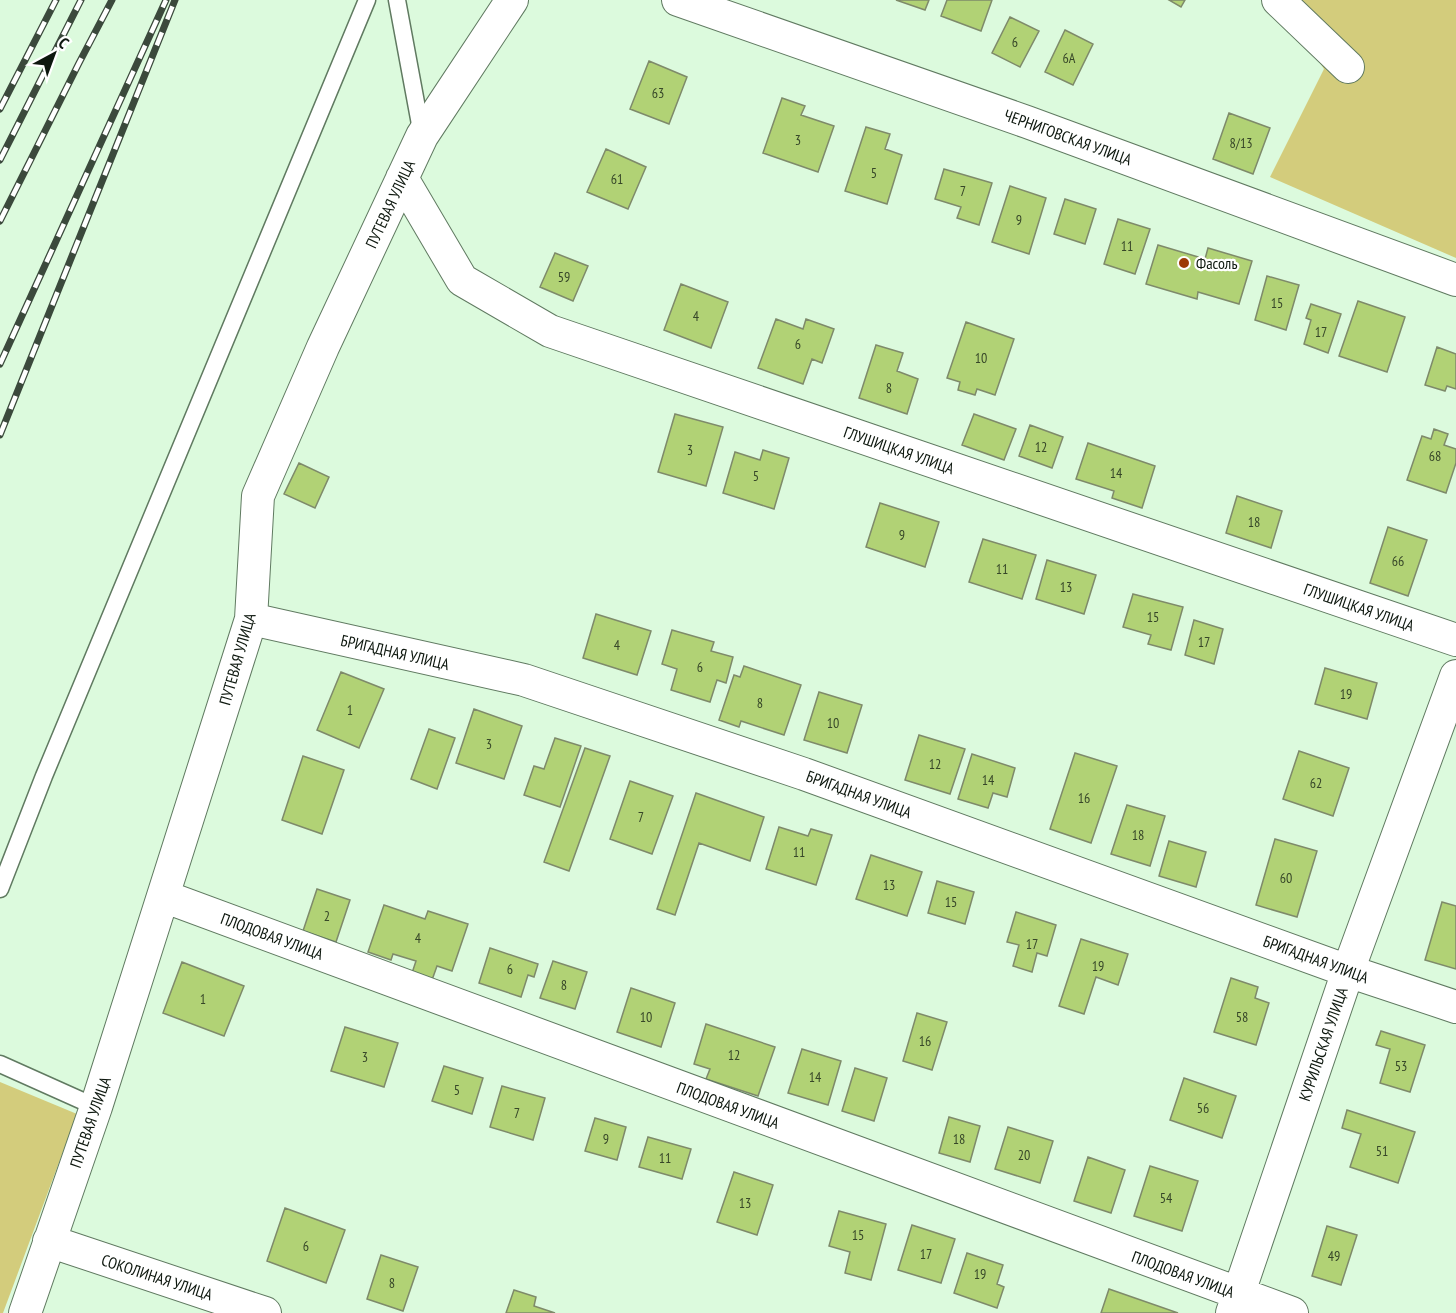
<svg xmlns="http://www.w3.org/2000/svg" width="1456" height="1313" viewBox="0 0 1456 1313" font-family="'PT Sans Narrow',sans-serif">
  <rect width="100%" height="100%" fill="#dcfadd"/>
  <path fill="#d3cc7c" d="M1279 0H1456V258L1270 177 1324 69Z
    M0 1082 77 1114 3 1313H0Z"/>
  <path fill="#b1d275" stroke="#7e8a6a" stroke-width="1.5" d="M896 0H929L925 10Z
    M947 0H992L981 31 941 16Z
    M1169 0H1185L1181 7Z
    M1010 17 1039 31 1020 67 992 53Z
    M1065 30 1093 44 1073 85 1045 72Z
    M649 61 687 77 669 124 630 109Z
    M782 98 805 106 801 115 834 126 818 172 763 153Z
    M1229 113 1270 128 1253 174 1213 159Z
    M866 127 890 134 885 149 902 155 887 204 845 191Z
    M606 149 646 167 628 209 587 192Z
    M944 169 992 183 979 225 957 218 961 207 935 199Z
    M1010 186 1046 198 1029 254 992 242Z
    M1065 199 1096 209 1085 244 1054 234Z
    M1118 219 1150 229 1135 274 1104 264Z
    M1158 245 1205 259 1208 248 1252 261 1239 304 1198 292 1197 299 1146 284Z
    M555 253 588 266 573 301 540 287Z
    M1267 276 1299 285 1286 330 1255 320Z
    M681 284 728 302 711 348 664 330Z
    M1358 301 1405 317 1387 372 1339 356Z
    M1311 304 1341 314 1328 353 1304 344 1311 320 1306 318Z
    M776 319 803 329 806 319 834 329 822 363 812 359 803 384 758 368Z
    M966 322 1014 339 995 395 977 389 975 395 958 390 960 382 947 378Z
    M876 345 903 353 897 371 918 379 907 414 859 398Z
    M1437 347 1456 354V389L1447 386 1445 391 1425 385Z
    M675 414 723 427 706 486 658 472Z
    M974 414 1016 429 1004 460 962 445Z
    M1030 425 1063 437 1052 468 1019 456Z
    M1434 429 1448 434 1444 445 1456 449V463L1446 493 1407 480 1422 436 1431 439Z
    M1088 443 1155 466 1142 508 1112 498 1114 491 1076 479Z
    M763 450 789 458 774 509 723 493 735 452 760 460Z
    M299 463 329 477 315 508 284 494Z
    M1237 496 1282 511 1271 548 1226 533Z
    M880 503 939 522 925 567 866 547Z
    M1388 527 1427 540 1408 596 1370 583Z
    M983 539 1036 555 1022 599 969 582Z
    M1047 560 1096 575 1084 614 1036 599Z
    M1133 594 1183 607 1171 650 1148 644 1151 635 1123 627Z
    M596 614 651 631 637 675 583 658Z
    M1194 620 1223 629 1214 664 1185 655Z
    M672 630 714 642 711 651 733 657 726 683 717 680 710 702 671 690 677 669 662 664Z
    M744 666 801 685 784 735 741 721 739 727 719 720 734 675 740 677Z
    M1325 668 1377 683 1367 719 1315 704Z
    M341 672 384 689 359 748 317 730Z
    M819 692 862 705 847 753 804 740Z
    M474 709 522 726 504 779 456 763Z
    M429 729 455 738 437 789 411 779Z
    M919 735 965 749 950 794 905 780Z
    M555 738 581 746 560 807 524 795 534 766 544 769Z
    M585 748 610 756 569 871 544 862Z
    M1299 751 1349 768 1333 816 1283 799Z
    M1075 753 1117 766 1091 843 1050 829Z
    M972 754 1015 768 1007 797 993 793 988 808 958 799Z
    M303 756 344 770 322 834 282 820Z
    M630 781 673 796 652 854 610 839Z
    M696 793 764 817 750 861 699 843 675 915 657 909Z
    M1127 805 1165 816 1150 866 1111 854Z
    M779 827 808 836 811 829 832 835 816 885 766 869Z
    M1275 839 1317 851 1297 917 1256 905Z
    M1169 841 1206 852 1196 887 1159 876Z
    M871 855 922 872 907 916 856 899Z
    M937 881 974 892 965 924 928 913Z
    M317 889 350 900 336 942 303 931Z
    M1442 902 1456 906V969L1425 960Z
    M384 905 425 919 428 911 468 924 452 971 437 966 432 980 412 973 416 961 393 954 391 960 368 952Z
    M1016 912 1056 925 1047 956 1037 953 1032 972 1013 966 1019 945 1007 942Z
    M1081 939 1128 954 1118 985 1096 977 1084 1014 1059 1006Z
    M490 948 538 964 534 977 528 975 521 997 479 983Z
    M553 961 587 972 575 1009 540 998Z
    M182 962 244 986 224 1036 163 1013Z
    M1231 978 1258 987 1255 998 1269 1003 1256 1045 1214 1032Z
    M631 988 675 1003 661 1047 617 1032Z
    M917 1013 947 1022 932 1070 903 1061Z
    M706 1024 775 1047 758 1096 706 1079 710 1069 694 1064Z
    M345 1027 398 1043 384 1087 331 1071Z
    M1381 1031 1425 1045 1410 1092 1380 1083 1390 1049 1376 1045Z
    M802 1049 841 1061 828 1105 788 1093Z
    M444 1066 483 1078 472 1114 432 1101Z
    M855 1068 887 1078 874 1121 842 1111Z
    M1184 1078 1236 1096 1222 1138 1170 1120Z
    M502 1086 545 1098 533 1140 490 1127Z
    M1347 1110 1415 1132 1398 1183 1350 1167 1361 1134 1342 1128Z
    M949 1117 980 1126 970 1162 939 1153Z
    M595 1118 626 1127 617 1160 585 1151Z
    M1008 1127 1053 1141 1040 1183 995 1169Z
    M648 1137 691 1149 682 1179 639 1167Z
    M1088 1157 1125 1170 1111 1213 1074 1201Z
    M1150 1166 1198 1181 1182 1231 1134 1216Z
    M734 1172 773 1185 757 1235 717 1222Z
    M285 1208 345 1230 326 1283 267 1261Z
    M839 1211 886 1224 871 1280 845 1273 850 1252 829 1246Z
    M912 1225 955 1239 941 1283 898 1270Z
    M1327 1226 1357 1235 1341 1285 1312 1276Z
    M967 1253 1003 1265 997 1284 1004 1287 997 1308 954 1293Z
    M381 1255 418 1267 403 1311 367 1299Z
    M1109 1289 1178 1313H1101Z
    M514 1290 536 1297 534 1306 555 1313H506Z"/>
  <g fill="none" stroke-linecap="round" stroke-linejoin="round">
    <defs>
      <path id="lane" d="M397 0 422 135
        M0 889 44 776 367 0
        M0 1064 96 1107"/>
      <path id="street" d="M678 0 1027 122 1456 280
        M1278 0 1348 67
        M402 178 462 280 550 331 1456 640
        M251 619 524 680 804 774 1348 971 1456 1007
        M163 896 1292 1313
        M49 1241 265 1313
        M25 1313 96 1107 251 619 258 496 323 347 422 136 512 0
        M1232 1313 1348 971 1456 676"/>
    </defs>
    <use href="#lane" stroke="#607a61" stroke-width="19"/>
    <use href="#street" stroke="#607a61" stroke-width="34"/>
    <use href="#lane" stroke="#fff" stroke-width="16"/>
    <use href="#street" stroke="#fff" stroke-width="32"/>
    <defs>
      <path id="rail" d="M0 109 56 0
        M0 160 81 0
        M0 221 79 63 112 0
        M0 364 166 0
        M0 435 175 0"/>
    </defs>
    <use href="#rail" stroke="#3b493c" stroke-width="7"/>
    <use href="#rail" stroke="#fff" stroke-width="4.5" stroke-dasharray="14" stroke-linecap="butt"/>
  </g>
  <circle fill="#9d3906" stroke="#fff" stroke-width="2" cx="1184" cy="263" r="6"/>
  <g text-anchor="middle" stroke-width="4.5" stroke-linejoin="round" paint-order="stroke">
    <g font-size="14" fill="#364628">
      <text x="1015" y="47">6</text>
      <text x="1069" y="63">6А</text>
      <text x="658" y="98">63</text>
      <text x="798" y="145">3</text>
      <text x="1241" y="148">8/13</text>
      <text x="874" y="178">5</text>
      <text x="617" y="184">61</text>
      <text x="963" y="196">7</text>
      <text x="1019" y="225">9</text>
      <text x="1127" y="251">11</text>
      <text x="564" y="282">59</text>
      <text x="1277" y="308">15</text>
      <text x="696" y="321">4</text>
      <text x="1321" y="337">17</text>
      <text x="798" y="349">6</text>
      <text x="981" y="363">10</text>
      <text x="889" y="393">8</text>
      <text x="1041" y="452">12</text>
      <text x="690" y="455">3</text>
      <text x="1435" y="461">68</text>
      <text x="1116" y="478">14</text>
      <text x="756" y="481">5</text>
      <text x="1254" y="527">18</text>
      <text x="902" y="540">9</text>
      <text x="1398" y="566">66</text>
      <text x="1002" y="574">11</text>
      <text x="1066" y="592">13</text>
      <text x="1153" y="622">15</text>
      <text x="1204" y="647">17</text>
      <text x="617" y="650">4</text>
      <text x="700" y="672">6</text>
      <text x="1346" y="699">19</text>
      <text x="760" y="708">8</text>
      <text x="350" y="715">1</text>
      <text x="833" y="728">10</text>
      <text x="489" y="749">3</text>
      <text x="935" y="769">12</text>
      <text x="988" y="785">14</text>
      <text x="1316" y="788">62</text>
      <text x="1084" y="803">16</text>
      <text x="641" y="822">7</text>
      <text x="1138" y="840">18</text>
      <text x="799" y="857">11</text>
      <text x="1286" y="883">60</text>
      <text x="889" y="890">13</text>
      <text x="951" y="907">15</text>
      <text x="327" y="921">2</text>
      <text x="418" y="943">4</text>
      <text x="1032" y="949">17</text>
      <text x="1098" y="971">19</text>
      <text x="510" y="974">6</text>
      <text x="564" y="990">8</text>
      <text x="203" y="1004">1</text>
      <text x="646" y="1022">10</text>
      <text x="1242" y="1022">58</text>
      <text x="925" y="1046">16</text>
      <text x="734" y="1060">12</text>
      <text x="365" y="1062">3</text>
      <text x="1401" y="1071">53</text>
      <text x="815" y="1082">14</text>
      <text x="457" y="1095">5</text>
      <text x="1203" y="1113">56</text>
      <text x="517" y="1118">7</text>
      <text x="606" y="1144">9</text>
      <text x="959" y="1144">18</text>
      <text x="1382" y="1156">51</text>
      <text x="1024" y="1160">20</text>
      <text x="665" y="1163">11</text>
      <text x="1166" y="1203">54</text>
      <text x="745" y="1208">13</text>
      <text x="858" y="1240">15</text>
      <text x="306" y="1251">6</text>
      <text x="926" y="1259">17</text>
      <text x="1334" y="1261">49</text>
      <text x="980" y="1279">19</text>
      <text x="392" y="1288">8</text>
    </g>
    <g font-size="16" fill="#0d170e" stroke="#fff">
      <text transform="translate(1068 137) rotate(20)" y="6">ЧЕРНИГОВСКАЯ УЛИЦА</text>
      <text transform="translate(390 204) rotate(-65)" y="6">ПУТЕВАЯ УЛИЦА</text>
      <text transform="translate(899 450) rotate(19)" y="6">ГЛУШИЦКАЯ УЛИЦА</text>
      <text transform="translate(1359 607) rotate(19)" y="6">ГЛУШИЦКАЯ УЛИЦА</text>
      <text transform="translate(395 652) rotate(13)" y="6">БРИГАДНАЯ УЛИЦА</text>
      <text transform="translate(237 659) rotate(-74)" y="6">ПУТЕВАЯ УЛИЦА</text>
      <text transform="translate(859 794) rotate(20)" y="6">БРИГАДНАЯ УЛИЦА</text>
      <text transform="translate(272 936) rotate(20)" y="6">ПЛОДОВАЯ УЛИЦА</text>
      <text transform="translate(1316 959) rotate(20)" y="6">БРИГАДНАЯ УЛИЦА</text>
      <text transform="translate(1323 1044) rotate(-71)" y="6">КУРИЛЬСКАЯ УЛИЦА</text>
      <text transform="translate(728 1105) rotate(20)" y="6">ПЛОДОВАЯ УЛИЦА</text>
      <text transform="translate(90 1122) rotate(-71)" y="6">ПУТЕВАЯ УЛИЦА</text>
      <text transform="translate(1183 1274) rotate(20)" y="6">ПЛОДОВАЯ УЛИЦА</text>
      <text transform="translate(157 1277) rotate(18)" y="6">СОКОЛИНАЯ УЛИЦА</text>
    </g>
    <g font-size="16" fill="#0d170e" stroke="#fff" text-anchor="start">
      <text x="1196" y="269">Фасоль</text>
    </g>
  </g>
  <g transform="translate(54 54) rotate(41)" stroke="#ffffff" stroke-width="4.5" paint-order="stroke">
  <path d="M0-4.5L10 22L0 15L-10 22Z" fill="#0d170e"/>
  <text y="-9" font-size="16" font-weight="bold" text-anchor="middle" fill="#0d170e">С</text>
  </g>
</svg>
